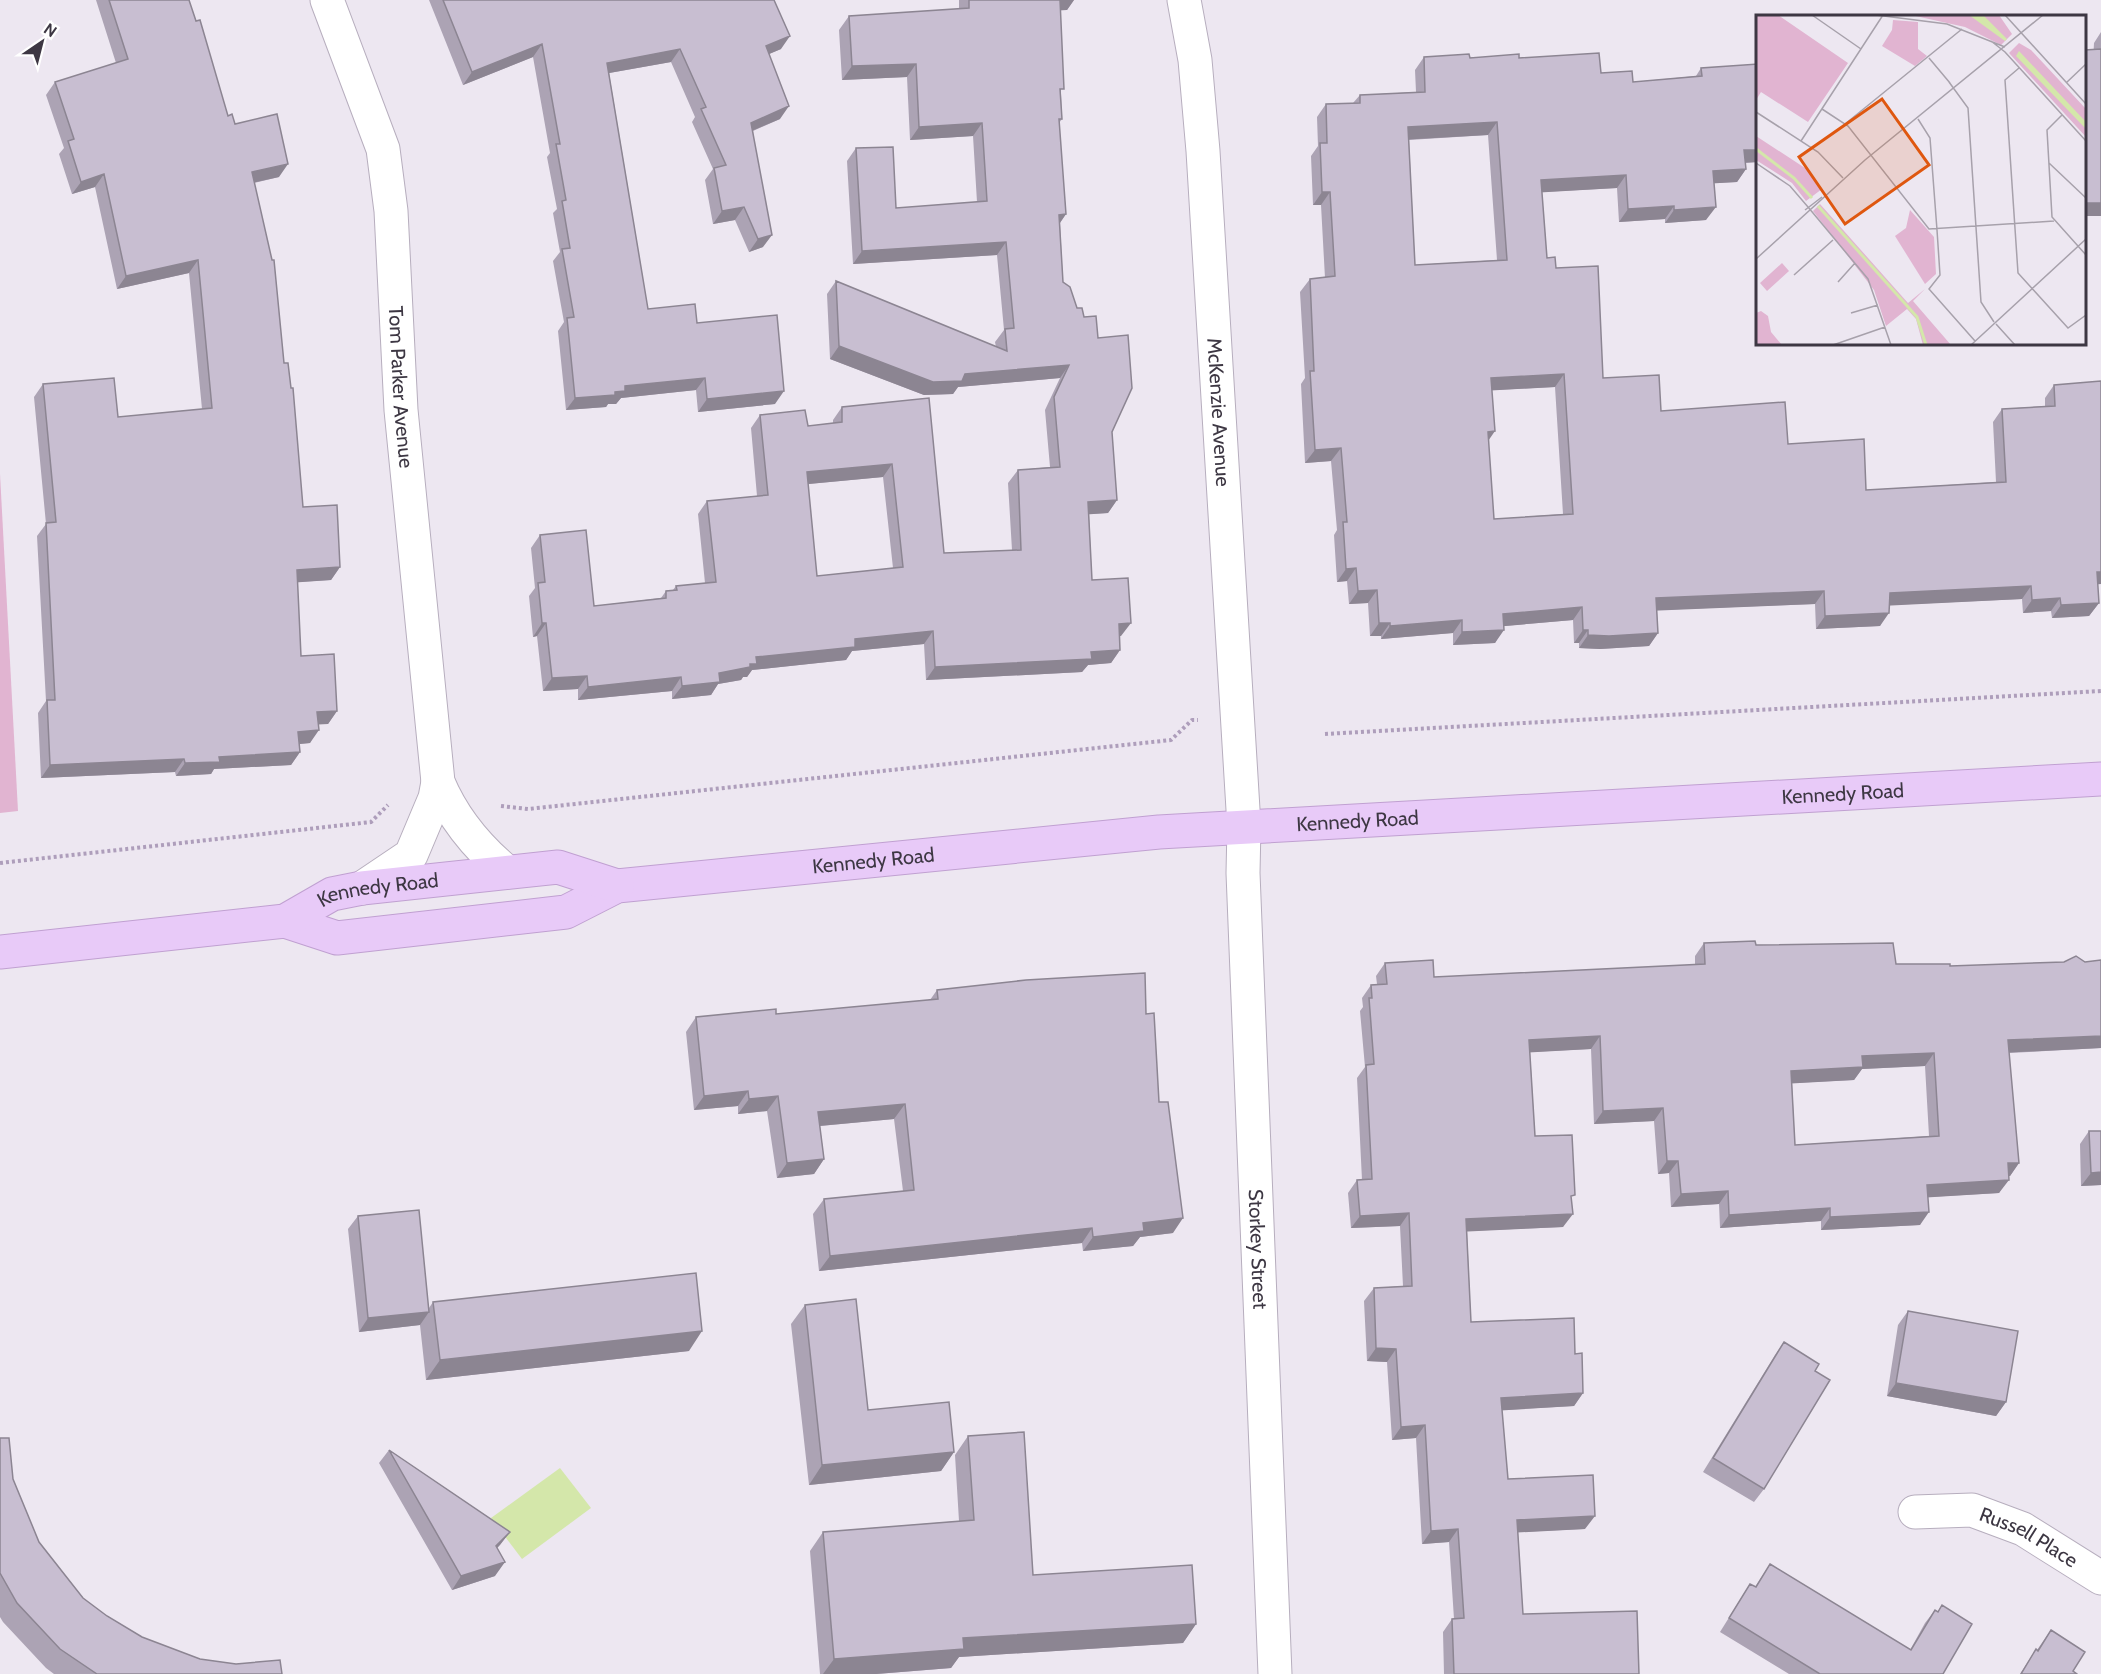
<svg xmlns="http://www.w3.org/2000/svg" width="2101" height="1674" viewBox="0 0 2101 1674" font-family="Cabin,sans-serif">
  <rect width="100%" height="100%" fill="#ede7f1"/>
  <path fill="#e1b4d1" d="M0 474 18 811 0 813Z"/>
  <path fill="#d4e7aa" d="M560 1468 591 1508 522 1559 491 1518Z"/>
  <g fill="none" stroke-linecap="round" stroke-linejoin="round">
    <defs>
      <g id="street">
        <path id="s1" d="M327 0 383 149 391 211 401 410 438 782C453 818 478 848 507 872"/>
        <path id="s2" d="M1184 0 1195 60 1203 151 1244 826 1243 873 1275 1674"/>
        <path d="M362 888 411 855 435 798 438 782"/>
        <path id="s3" d="M1915 1512 1972 1510 2023 1529 2101 1578"/>
      </g>
      <g id="secondary">
        <path id="s4" d="M285 921 337 938 566 912 617 886 1159 832 2101 779"/>
        <path id="s5" d="M0 952 285 921 332 894 362 888 558 867 617 886"/>
      </g>
    </defs>
    <use href="#street" stroke="#b7aebe" stroke-width="35"/>
    <use href="#secondary" stroke="#c0a0d1" stroke-width="35"/>
    <path stroke="#ae9ebb" stroke-width="4" stroke-dasharray="3 3" stroke-linecap="butt" d="M1325 734 2101 691
      M501 806 528 809 1171 740 1192 720H1198
      M0 863 371 822 388 805"/>
    <use href="#street" stroke="#fff" stroke-width="33"/>
    <use href="#secondary" stroke="#e8caf8" stroke-width="33"/>
  </g>
  <path fill="#aca3b4" fill-rule="evenodd" d="M96 0H189L228 116 279 177 254 183 284 363 303 507 340 567 331 580 297 582 301 656 337 711 328 724H318L310 743 299 744 300 752 291 765 214 769 211 774 176 776 175 772 41 778 38 713 46 701 37 536 46 524 34 397 43 384 118 417 202 409 189 273 117 289 95 187 72 194 59 154 64 148 46 95 55 82 116 63Z
    M429 0H774L781 49 769 54 780 119 753 131 763 247 749 252 735 220 713 224 705 180 713 169 692 122 695 117 671 62 609 73 648 309 697 323 775 404 698 412 696 390 621 398 616 404H608L606 407 566 410 558 331 564 322 553 261 560 252 553 213 557 209 547 157 550 153 533 57 463 85Z
    M959 0H1074L1067 10H1060L1061 94 1062 119 1059 123 1066 214 1060 223 1063 282 1077 308 1098 338 1112 432 1117 500 1108 513 1089 514 1092 580 1121 636H1119L1120 650 1111 663 1088 665 1082 672 926 680 924 644 852 651 846 660 752 670 747 677H743L741 680 718 684 711 695 672 699V691L578 700V689L543 691 537 636 533 637 529 596 535 588 531 548 540 535 594 606 661 598 666 591 673 590 676 586 705 583 698 514 707 501 757 496 751 428 760 415 808 426 833 423V420L842 407 929 398 944 553 1012 550 1008 483 1018 470 1050 467 1045 410 1060 378 958 387 953 394 924 395 830 359 827 294 836 281 996 347 995 342 1004 330 997 255 853 264 847 161 856 148 896 208 977 202 973 136 910 140 907 77 842 80 839 30 849 16 959 9ZM883 477 893 568 817 576 808 484Z
    M2101 32V216H2085L2094 43Z
    M1424 57 1519 58 1601 73 1633 82 1696 76 1701 68 1758 64V162L1746 163V169L1737 182 1714 183 1706 220 1665 223V219L1619 222 1617 188 1542 192 1547 258 1556 268 1603 378 1661 411 1788 444 1866 490 1996 482 1993 422 2002 409 2045 406V398L2054 385 2097 584 2099 603 2089 616 2052 618 2051 611 2023 613 2022 599 1889 605 1880 626 1816 629 1815 604 1657 610 1658 633 1649 646 1600 649 1579 648V643H1574L1573 620 1504 626 1495 643 1453 645V633L1381 639V636H1370L1368 603 1349 604 1347 581 1337 582 1334 535 1337 530 1331 461 1305 463 1301 384 1305 378 1300 292 1310 279 1325 278 1321 205H1313L1311 156 1318 146 1317 117 1326 104 1353 103 1360 95 1416 92 1415 70ZM1488 135 1497 260 1415 265 1409 140ZM1555 387 1563 514 1494 519 1488 440 1492 390Z
    M1704 943 1756 945 1896 964 1950 966 2101 1048 2009 1053 2019 1163 2010 1176H2008L1999 1193 1928 1197 1920 1225 1821 1230V1221L1720 1228 1719 1204 1671 1207 1669 1173 1658 1174 1654 1121 1594 1124 1591 1049 1530 1052 1535 1136 1572 1200 1563 1227 1467 1231 1471 1322 1575 1354 1583 1393 1574 1406 1502 1410 1508 1479 1585 1529 1518 1532 1523 1614 1639 1674H1444L1443 1632 1452 1619H1454L1449 1542 1422 1544 1416 1438 1392 1440 1387 1362 1367 1361 1364 1301 1374 1288 1403 1286 1400 1226 1351 1228 1348 1193 1357 1180H1362L1357 1078 1365 1067 1360 1011 1363 1007 1362 998 1371 985 1377 984 1376 976 1385 963 1434 977 1695 965V956ZM1925 1066 1929 1136 1795 1145 1792 1083 1854 1080 1862 1069Z
    M937 990 1146 1014 1159 1102 1173 1233 1140 1237 1133 1246 1083 1251 1082 1243 819 1271 813 1214 824 1199 903 1191 894 1119 820 1126 824 1159 814 1174 777 1178 767 1111 738 1114V1106L694 1110 686 1032 696 1017 776 1014 930 1000Z
    M2089 1131H2101V1185L2081 1186 2080 1144Z
    M358 1216 429 1308 433 1302 689 1351 426 1380 420 1325 359 1332 348 1229Z
    M805 1305 868 1410 954 1452 941 1471 809 1485 791 1324Z
    M1908 1311 2006 1402 1996 1416 1887 1396 1898 1325Z
    M1784 1342 1815 1371 1764 1489 1754 1502 1703 1472 1775 1355Z
    M968 1436 1033 1575 1196 1624 1183 1643 959 1657 951 1668 876 1674H820L810 1551 823 1532 959 1521 955 1455Z
    M0 1438 13 1479 39 1542 83 1598 107 1616 142 1637 200 1659 282 1674H54L46 1668 3 1622 0 1617Z
    M389 1450 510 1532 497 1548 495 1576 452 1590 379 1463Z
    M1770 1564 1910 1650 1925 1623 1935 1610 1938 1611 1942 1605 1943 1674H1789L1720 1632 1750 1584 1755 1587Z
    M2051 1630 2073 1671 2077 1674H2020L2036 1649 2037 1650Z"/>
  <path fill="#8c8592" d="M1058 0H1074L1067 10 1050 11Z
    M790 36 781 49 757 59 766 46Z
    M542 44 533 57 463 85 472 72Z
    M680 49 671 62 598 75 607 63Z
    M916 64 907 77 842 80 852 66Z
    M789 106 780 119 742 135 751 123Z
    M1497 122 1488 135 1399 140 1408 127Z
    M982 123 973 136 910 140 919 127Z
    M1744 150H1758V162L1735 163Z
    M288 164 279 177 243 185 252 172Z
    M1746 169 1737 182 1703 184 1713 171Z
    M104 174 95 187 72 194 81 182Z
    M1626 175 1617 188 1531 193 1541 180Z
    M1322 192H1330L1321 205H1313Z
    M2085 203H2101V216H2085Z
    M1674 206 1665 219 1619 222 1628 209Z
    M744 207 735 220 713 224 722 211Z
    M1716 207 1706 220 1665 223 1674 210Z
    M1066 214 1057 227 1059 215Z
    M772 235 763 247 749 252 758 239Z
    M1006 242 997 255 853 264 862 251Z
    M198 260 189 273 117 289 126 276Z
    M839 346 965 374 1069 365 1060 378 958 387 953 394 924 395 830 359Z
    M1564 374 1555 387 1482 391 1491 378Z
    M705 378 696 390 621 398 616 404H608L606 407 566 410 575 398 615 392 625 386Z
    M784 391 775 404 698 412 707 399Z
    M1495 431 1486 444 1488 432Z
    M1341 448 1331 461 1305 463 1315 450Z
    M892 464 883 477 798 485 807 472Z
    M1117 500 1108 513 1079 515 1088 502Z
    M340 567 331 580 288 583 297 570Z
    M1356 568 1347 581 1337 582 1346 569Z
    M2097 572H2101V584L2088 585Z
    M2031 586 2022 599 1881 606 1890 593Z
    M1377 590 1368 603 1349 604 1358 591Z
    M1824 591 1815 604 1647 611 1656 598Z
    M2060 598 2051 611 2023 613 2032 600Z
    M2099 603 2089 616 2052 618 2061 605Z
    M1582 607 1573 620 1494 627 1503 614Z
    M1889 613 1880 626 1816 629 1825 616Z
    M1462 620 1453 633 1381 639 1390 626Z
    M542 623H546L537 636 533 637Z
    M1131 623 1121 636 1109 637 1119 624Z
    M1379 623H1390L1381 636H1370Z
    M1504 630 1495 643 1453 645 1462 632Z
    M1583 630H1588L1579 643H1574Z
    M933 631 924 644 852 651 846 660 752 670 747 677H743L741 680 718 684 711 695 672 699 682 686 719 673 756 657 855 639Z
    M1658 633 1649 646 1600 649 1579 648 1588 635Z
    M1120 650 1111 663 1088 665 1082 672 926 680 935 667 1091 652Z
    M587 676 578 689 543 691 552 678Z
    M681 677 672 691 578 700 588 687Z
    M337 711 328 724 308 725 317 712Z
    M319 730 310 743 289 745 298 732Z
    M300 752 291 765 214 769 211 774 176 776 185 763 219 757Z
    M184 759 175 772 41 778 50 765Z
    M1600 1036 1591 1049 1520 1053 1529 1040Z
    M2101 1036V1048L1999 1053 2008 1040Z
    M1934 1053 1925 1066 1862 1069 1854 1080 1782 1084 1791 1071 1862 1056Z
    M748 1091 738 1106 694 1110 704 1096Z
    M778 1096 767 1111 738 1114 749 1099Z
    M905 1104 894 1119 808 1127 818 1112Z
    M1663 1108 1654 1121 1594 1124 1603 1111Z
    M824 1159 814 1174 777 1178 787 1163Z
    M1667 1161H1678L1669 1173 1658 1174Z
    M2008 1163H2019L2010 1176H1999Z
    M2101 1172V1185L2081 1186 2091 1173Z
    M2009 1180 1999 1193 1918 1198 1927 1185Z
    M1728 1191 1719 1204 1671 1207 1681 1194Z
    M1830 1208 1821 1221 1720 1228 1729 1215Z
    M1929 1212 1920 1225 1821 1230 1830 1217Z
    M1409 1213 1400 1226 1351 1228 1360 1216Z
    M1573 1214 1563 1227 1457 1232 1466 1219Z
    M1183 1218 1173 1233 1140 1237 1133 1246 1083 1251 1093 1237 1143 1223Z
    M1092 1228 1082 1243 819 1271 830 1256Z
    M429 1312 420 1325 359 1332 368 1318Z
    M702 1331 689 1351 426 1380 440 1360Z
    M1376 1348 1396 1349 1387 1362 1367 1361Z
    M1896 1383 2006 1402 1996 1416 1887 1396Z
    M1583 1393 1574 1406 1492 1411 1501 1398Z
    M1425 1425 1416 1438 1392 1440 1401 1427Z
    M954 1452 941 1471 809 1485 822 1465Z
    M1595 1516 1585 1529 1508 1533 1517 1520Z
    M1458 1529 1449 1542 1422 1544 1431 1531Z
    M510 1532 500 1545 486 1559 496 1546Z
    M505 1562 495 1576 452 1590 461 1576Z
    M1196 1624 1183 1643 959 1657 951 1668 876 1674H823L834 1659 963 1638Z"/>
  <path fill="#c8bed1" stroke="#8c8592" stroke-width="1.5" fill-rule="evenodd" d="M109 0H189L196 21 200 20 228 116 232 114 235 124 277 114 288 164 252 172 272 260H274L284 363H288L291 388H293L303 507 337 505 340 567 297 570 301 656 334 654 337 711 317 712 319 730 298 732 300 752 219 757 220 762 185 763 184 759 50 765 47 700H55L46 523 56 522 43 384 114 378 118 417 212 408 198 260 126 276 104 174 81 182 68 141 74 139 55 82 128 59Z
    M443 0H774L790 36 766 46 789 106 751 123 772 235 758 239 744 207 722 211 714 168 726 165 701 109 706 107 680 49 607 63 648 309 695 304 697 323 777 315 784 391 707 399 705 378 625 386V391L615 392V395L575 398 567 318 574 317 562 249 570 248 562 201 566 200 556 144H560L542 44 472 72Z
    M969 0H1060L1064 89H1060L1062 119H1059L1066 214 1059 215 1063 282 1070 287 1077 308H1082L1084 317 1096 316 1098 338 1128 335 1132 388 1112 432 1117 500 1088 502 1092 580 1128 578 1131 623 1119 624 1120 650 1091 652 1092 659 935 667 933 631 855 639V647L756 657 757 664H750V667L719 673 720 682 682 686 681 677 588 687 587 676 552 678 546 623H542L538 583 545 582 540 535 586 530 594 606 666 598V591L677 590 676 586 716 582 707 501 768 495 760 415 805 410 808 426 842 422V407L929 398 944 553 1021 550 1018 470 1060 467 1054 397 1069 365 965 374 962 381 933 382 839 346 836 281 1007 351 1005 329 1014 328 1006 242 862 251 856 148 893 147 896 208 987 201 982 123 919 127 916 64 852 66 849 16 969 8ZM892 464 903 567 817 576 807 472Z
    M2101 49V203H2085V50Z
    M1599 53 1601 73 1632 71 1633 82 1702 76 1701 68 1758 64V150H1744L1746 169 1713 171 1716 207 1674 210V206L1628 209 1626 175 1541 180 1547 258 1555 257 1556 268 1598 266 1603 378 1659 375 1661 411 1785 402 1788 444 1864 439 1866 490 2006 482 2002 409 2055 406 2054 385 2101 381V572H2097L2099 603 2061 605 2060 598 2032 600 2031 586 1890 593 1889 613 1825 616 1824 591 1656 598 1658 633 1609 636 1588 635V630H1583L1582 607 1503 614 1504 630 1462 632V620L1390 626V623H1379L1377 590 1358 591 1356 568 1346 569 1343 522H1347L1341 448 1315 450 1310 371H1314L1310 279 1335 276 1330 192H1322L1320 143H1327L1326 104 1360 103V95L1425 92 1424 57 1469 54 1470 58 1519 54V58ZM1497 122 1507 260 1415 265 1408 127ZM1564 374 1573 514 1494 519 1488 432 1495 431 1491 378Z
    M1755 941 1756 945 1893 943 1896 964H1950V966L2064 962 2076 956 2085 962 2101 960V1036L2008 1040 2019 1163H2008L2009 1180 1927 1185 1929 1212 1830 1217V1208L1729 1215 1728 1191 1681 1194 1678 1161H1667L1663 1108 1603 1111 1600 1036 1529 1040 1535 1136 1572 1135 1575 1195 1571 1196 1573 1214 1466 1219 1471 1322 1574 1318 1575 1354 1582 1353 1583 1393 1501 1398 1508 1479 1593 1475 1595 1516 1517 1520 1523 1614 1637 1611 1639 1674H1454L1452 1619 1464 1618 1458 1529 1431 1531 1425 1425 1401 1427 1396 1349 1376 1348 1374 1288 1412 1286 1409 1213 1360 1216 1357 1180 1372 1179 1366 1065 1374 1064 1369 998H1372L1371 985 1387 984 1385 963 1433 960 1434 977 1705 964 1704 943ZM1934 1053 1939 1136 1795 1145 1791 1071 1863 1067 1862 1056Z
    M1145 973 1146 1014 1154 1013 1159 1102H1168L1183 1218 1143 1223 1144 1231 1093 1237 1092 1228 830 1256 824 1199 914 1190 905 1104 818 1112 824 1159 787 1163 778 1096 749 1099 748 1091 704 1096 696 1017 776 1009V1014L938 999 937 990 1026 980Z
    M2089 1131H2101V1172L2091 1173Z
    M419 1210 429 1312 368 1318 358 1216Z
    M696 1273 702 1331 440 1360 433 1302Z
    M856 1299 868 1410 949 1402 954 1452 822 1465 805 1305Z
    M1908 1311 2018 1331 2006 1402 1896 1383Z
    M1784 1342 1819 1364 1815 1371 1830 1380 1764 1489 1713 1458Z
    M1024 1432 1033 1575 1192 1565 1196 1624 963 1638 964 1649 834 1659 823 1532 974 1520 968 1436Z
    M0 1438H9L13 1479 39 1542 83 1598 107 1616 142 1637 200 1659 236 1664 280 1660 282 1674H97L60 1649 17 1603 0 1573Z
    M389 1450 510 1532 496 1546 505 1562 461 1576Z
    M1770 1564 1911 1650 1935 1610 1938 1612 1942 1605 1972 1624 1943 1674H1820L1729 1618 1750 1584 1756 1587Z
    M2051 1630 2085 1652 2073 1671 2077 1674H2021L2036 1649 2038 1651Z"/>
  <g text-anchor="middle" stroke-width="6" stroke-linejoin="round" paint-order="stroke">
    <g font-size="20" fill="#3d3743" stroke="#fff">
      <text dy="7" stroke="none"><textPath href="#s1" startOffset="398">Tom Parker Avenue</textPath></text>
      <text dy="7" stroke="none"><textPath href="#s2" startOffset="414">McKenzie Avenue</textPath></text>
      <text dy="7" stroke="none"><textPath href="#s4" startOffset="1572">Kennedy Road</textPath></text>
      <text dy="7" stroke="none"><textPath href="#s4" startOffset="1086">Kennedy Road</textPath></text>
      <text dy="7" stroke="none"><textPath href="#s4" startOffset="600">Kennedy Road</textPath></text>
      <text dy="7" stroke="none"><textPath href="#s5" startOffset="387">Kennedy Road</textPath></text>
      <text dy="7" stroke="none"><textPath href="#s2" startOffset="1252">Storkey Street</textPath></text>
      <text dy="7" stroke="none"><textPath href="#s3" startOffset="120">Russell Place</textPath></text>
    </g>
  </g>
  <g transform="translate(1756 15)">
    <rect width="330" height="330" fill="#ede7f1"/>
    <path d="M0 0H22L92 48 52 107 5 77 0 85ZM155 0H243L256 19 245 30 209 12ZM137 5 162 7V34L171 41 159 51 126 31 136 15ZM263 28 275 35 330 94V122L253 38ZM0 121 49 153 66 174 50 186 36 168 0 145ZM64 189 152 288 169 274 157 286 195 330H167L160 304 151 294 130 311 118 275 57 196ZM154 195 178 222 180 259 169 269 139 221 150 213ZM26 248 33 256 11 276 4 268ZM5 296 12 301 15 317 26 330H0V298Z" fill="#e1b4d1"/>
    <path d="M213 0 228 1 251 24 249 26ZM263 36 330 107V114L260 41Z" fill="#d4e7aa"/>
    <path fill="none" stroke="#d4e7aa" stroke-width="3" d="M0 134 38 163 56 183M62 191 161 302 170 330"/>
    <path fill="none" stroke="#a7a1ab" stroke-width="1.5" d="M56 0 105 34M120 0 191 9 249 32M249 0 330 89M235 26 249 37 330 126M173 43 194 68M263 53 249 65 262 258 312 313 330 300M193 67 212 93 225 287 238 307M310 68 330 49M66 94 92 111 173 214 298 206M0 97 62 137 87 163M306 100 291 115 296 202 330 240M162 104 174 123 181 215 184 260 173 274 219 326M89 109 206 14M45 126 127 0M0 148 34 171 52 192M293 148 330 183M52 192 112 264 135 330M49 195 66 182M0 244 109 145 287 0M38 260 77 225M82 267 99 248M95 298 122 290M240 309 259 330M77 330 129 312M215 330 330 224"/>
    <path fill="#df570f" fill-opacity="0.15" stroke="#df570f" stroke-width="3" d="M126 84 173 150 89 209 43 142Z"/>
    <rect width="330" height="330" fill="none" stroke="#3d3743" stroke-width="3"/>
  </g>
  <g transform="translate(42 42) rotate(35)" stroke="#ffffff" stroke-width="4.5" paint-order="stroke">
  <path d="M0-4.5L10 22L0 15L-10 22Z" fill="#3d3743"/>
  <text y="-9" font-size="16" font-weight="bold" text-anchor="middle" fill="#3d3743">N</text>
  </g>
</svg>
